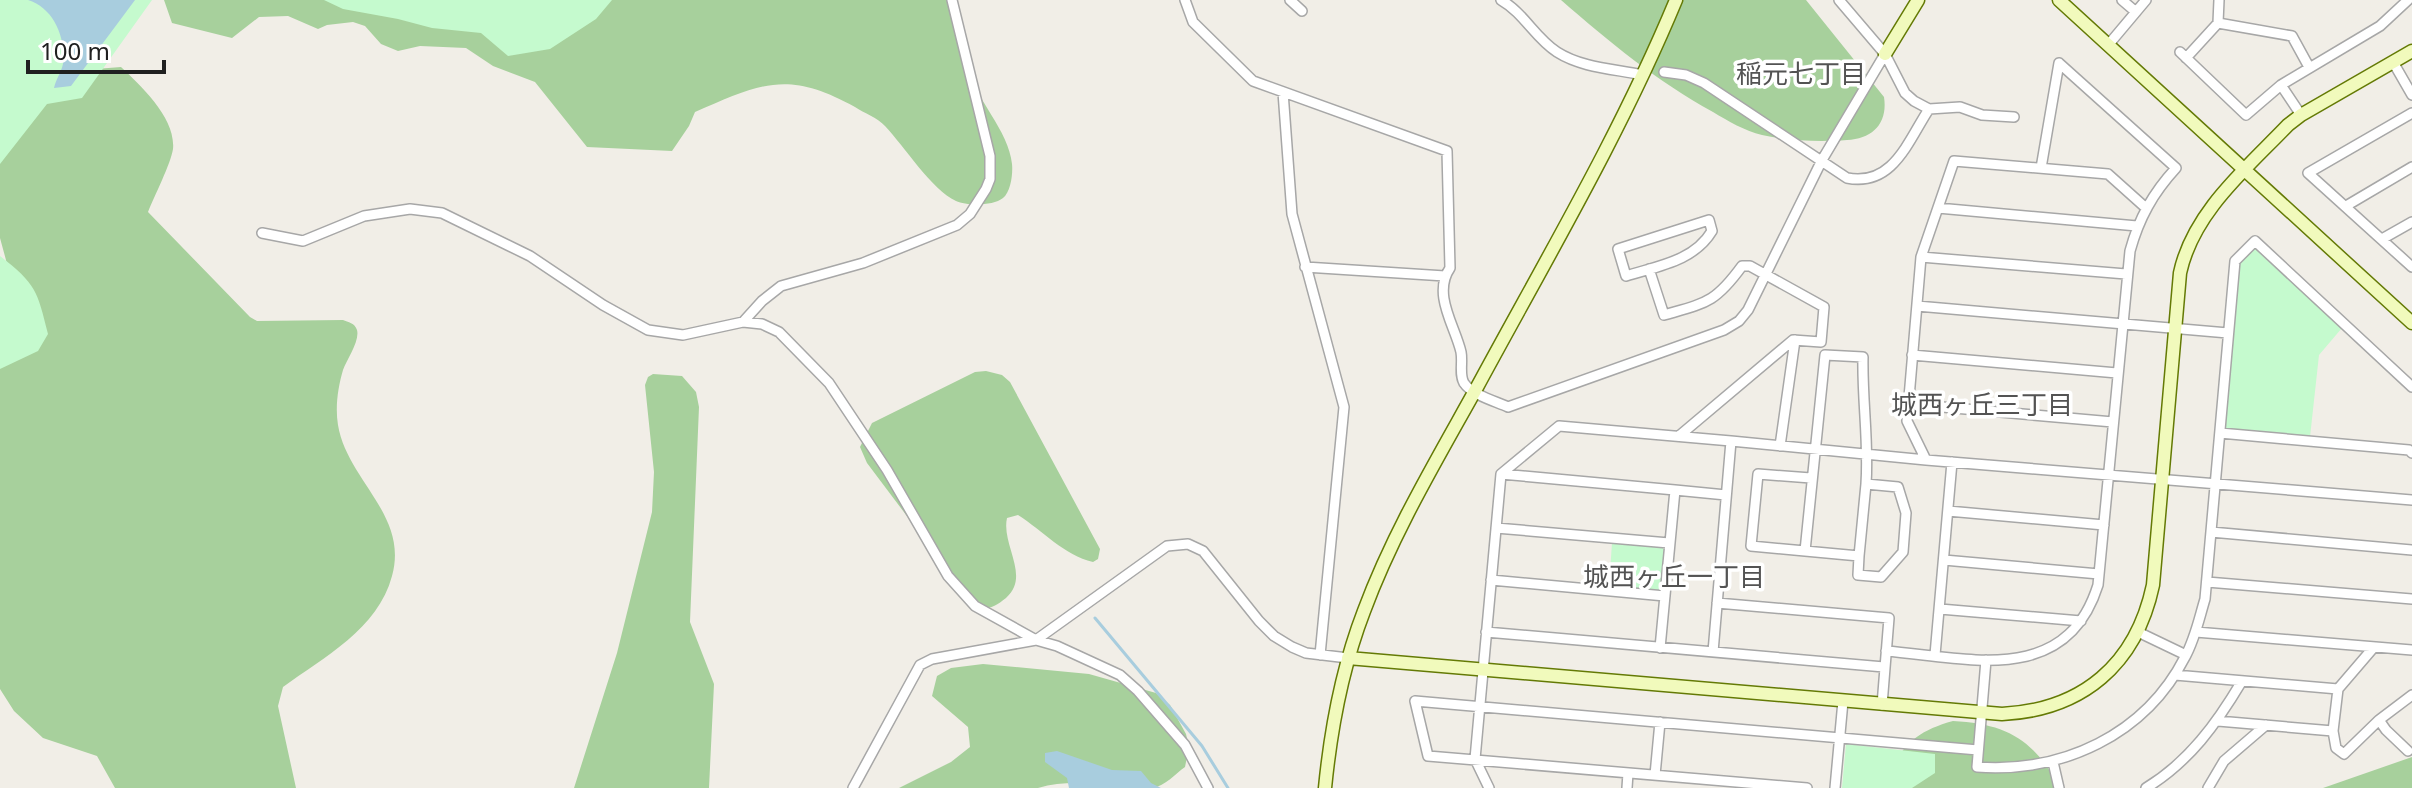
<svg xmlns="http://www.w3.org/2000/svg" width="2412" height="788" viewBox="0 0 2412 788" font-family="'Noto Sans','Noto Sans JP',sans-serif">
  <rect width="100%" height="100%" fill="#f1eee7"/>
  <path fill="#a7d09c" d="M0 0H28L83 70 121 67C141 86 176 118 173 149 171 163 154 197 148 212L250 317 257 321 343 320C348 322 355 323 357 330 360 341 347 359 343 370 338 387 335 407 338 425 347 480 409 515 392 576 378 629 324 657 283 687L278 706 296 788H115L97 756 43 738 14 711 0 689V366L25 330 0 238Z
    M164 0H956C959 21 959 45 966 66 975 98 1009 131 1012 164 1013 173 1011 192 1003 198 993 206 967 206 956 201 932 190 904 146 885 126 878 118 864 113 855 107 787 69 760 84 695 112L689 126 672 151 587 147 535 82 493 66 466 48 420 46 398 51 381 44 365 26 353 22 327 25 318 29 288 16 259 17 232 38 172 23Z
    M1561 0H1806L1884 97C1888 123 1873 139 1847 140 1821 142 1789 141 1762 135 1745 131 1728 121 1713 112 1658 82 1608 41 1561 0Z
    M986 371 1002 375 1010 382 1100 549 1098 559 1093 562C1064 555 1043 531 1018 515L1007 518C1001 545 1031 576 1006 598 996 606 989 610 976 608L867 463 860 447 872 423 975 372Z
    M653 374 682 376 696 392 699 407 690 622 714 684 709 788H574L617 653 652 512 654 472 645 385 648 377Z
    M983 664 1089 674 1156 693 1170 705 1186 734 1189 747 1185 767C1175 774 1165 786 1153 788 1114 788 1076 777 1038 788H899L951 762 970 747 968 727 932 696 937 676 951 668Z
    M1953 721C2008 724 2034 740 2060 788H1885C1897 749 1913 732 1953 721Z
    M2412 757V788H2323Z"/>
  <path fill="#c5face" d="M0 0H152L82 98 47 104 0 164Z
    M324 0H612L596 19 550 49 508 56 481 33 432 28 398 19 343 9Z
    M2252 249H2256L2342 328 2319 355 2310 437 2226 430 2224 427 2238 264Z
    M0 256C36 284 37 290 48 334L38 351 0 369Z
    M1612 543 1662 546 1664 550 1661 588 1659 590 1609 586Z
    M1846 744 1935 754V773L1912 788H1842Z"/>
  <path fill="#a8cdde" d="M28 0H135L71 86 54 88C56 79 61 73 63 64 66 38 54 8 28 0Z
    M1057 751 1112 770 1141 771 1151 783 1161 788H1069L1067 778 1045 762V753Z"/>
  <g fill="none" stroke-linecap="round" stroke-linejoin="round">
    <path stroke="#a8cdde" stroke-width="3" d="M1095 618 1202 746 1228 788"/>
    <defs>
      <path id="street" d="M1185 0 1193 22 1253 81 1447 151 1450 268C1432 294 1455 326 1461 352 1463 362 1459 375 1464 383 1472 395 1495 401 1508 407L1724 330 1739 321 1748 310 1822 160 1885 54
        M1290 0 1302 11
        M1501 0C1524 13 1535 38 1557 52 1582 68 1615 69 1643 75
        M1839 0 1885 54 1905 93 1914 101 1929 109 1960 107 1982 115 2014 117
        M2122 0 2136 12
        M2218 23 2292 36 2309 67
        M2109 44 2146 0
        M2180 52 2246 115 2281 85 2380 26 2408 0
        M2186 58 2218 23 2219 0
        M2393 62 2412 95
        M1664 72 1686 75 1704 83 1847 178C1893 187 1908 141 1929 109
        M2281 85 2301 115
        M1283 92 1292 214 1344 407 1320 655
        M2412 113 2308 173 2412 267
        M2041 168 2059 63
        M2346 206 2412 167
        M1938 208 2137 226
        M2146 208 2108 174 1954 161 1921 257 1907 421 1926 460 2412 500
        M1709 220 1712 231C1694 261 1658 266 1626 276L1618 249Z
        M262 233 303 241 364 216 410 209 442 213 530 256 603 305 648 330 683 335 743 322 762 324 779 332 829 383 887 470 948 576 975 606 1036 640 1057 646 1120 675 1138 691 1185 745 1208 788
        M2382 239 2412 222
        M1921 257 2126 274
        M1305 267 1445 276
        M1649 269 1664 315C1706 303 1715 303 1742 266H1750L1824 307 1821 342 1793 340 1679 436
        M1917 306 2228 333
        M743 322 762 301 781 286 863 263 957 225 970 214 986 189 990 179V156L952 0
        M1912 355 2117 373
        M1908 404 2113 422
        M2220 433 2409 450 2412 453
        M1731 441 1926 460
        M1780 446 1795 340
        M1501 474 1675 490
        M1811 478 1758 474 1751 546 1805 551 1825 355 1863 357C1862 400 1869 442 1866 484
        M1948 511 2104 525
        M1496 528 1669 543
        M2211 532 2412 550
        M1805 551 1859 556 1858 575 1881 577 1903 552 1906 513 1898 487 1866 484 1859 556
        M1944 560 2099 574
        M1491 580 1665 596
        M2207 582 2412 599
        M1717 603 1889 618 1882 705
        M1940 609 2081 621
        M1486 632 1884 667
        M2138 632 2186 655
        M2196 632 2412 650
        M1660 648 1675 490 1726 495
        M1886 651C1968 658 2066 687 2098 585L2130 251C2139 218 2153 193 2176 168L2059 63
        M1935 655 1952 462
        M1986 660 1977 767C2063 773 2145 735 2185 657 2195 639 2199 619 2205 599L2235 261 2255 241 2412 387
        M2175 675 2338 689
        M2379 720 2412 695
        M2218 721 2333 731 2338 689 2374 647
        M2333 731 2336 748 2344 754 2379 720 2386 730 2408 751
        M2053 762 2059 788
        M1655 775 1660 722
        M853 788 920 665 932 659 1036 640 1167 546 1188 544 1203 551 1259 621 1274 636 1292 647 1306 653 1348 658
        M1489 788 1475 759 1501 474 1559 426 1731 441 1713 652
        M1627 788 1628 773
        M1807 788 1428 756 1415 701 1978 750
        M1835 788 1843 701
        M2146 788C2189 762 2217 723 2242 681
        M2208 788 2224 761 2266 725"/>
      <path id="secondary" d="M2059 0 2412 323
        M1885 54 1918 0
        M1348 658 2002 714C2082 710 2136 665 2153 585L2180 273C2193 212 2247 168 2288 125L2301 115 2412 51
        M1325 788C1331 727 1342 668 1364 611 1393 533 1436 461 1476 389 1545 261 1620 135 1676 0"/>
    </defs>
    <use href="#street" stroke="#a7a7a7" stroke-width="12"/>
    <use href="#secondary" stroke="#647a05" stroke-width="15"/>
    <use href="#street" stroke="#fff" stroke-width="9"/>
    <use href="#secondary" stroke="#f1fabc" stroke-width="12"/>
  </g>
  <g text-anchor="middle" stroke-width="7" stroke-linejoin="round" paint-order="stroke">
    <g font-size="26" fill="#535353" stroke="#fff">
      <text x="1801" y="83">稲元七丁目</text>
      <text x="1982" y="414">城西ヶ丘三丁目</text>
      <text x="1674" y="586">城西ヶ丘一丁目</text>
    </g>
  </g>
  <path d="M28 60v12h136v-12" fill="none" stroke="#202020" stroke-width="4"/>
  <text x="40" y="60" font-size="24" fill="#202020" stroke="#ffffff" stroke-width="6" paint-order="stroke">100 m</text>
</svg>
